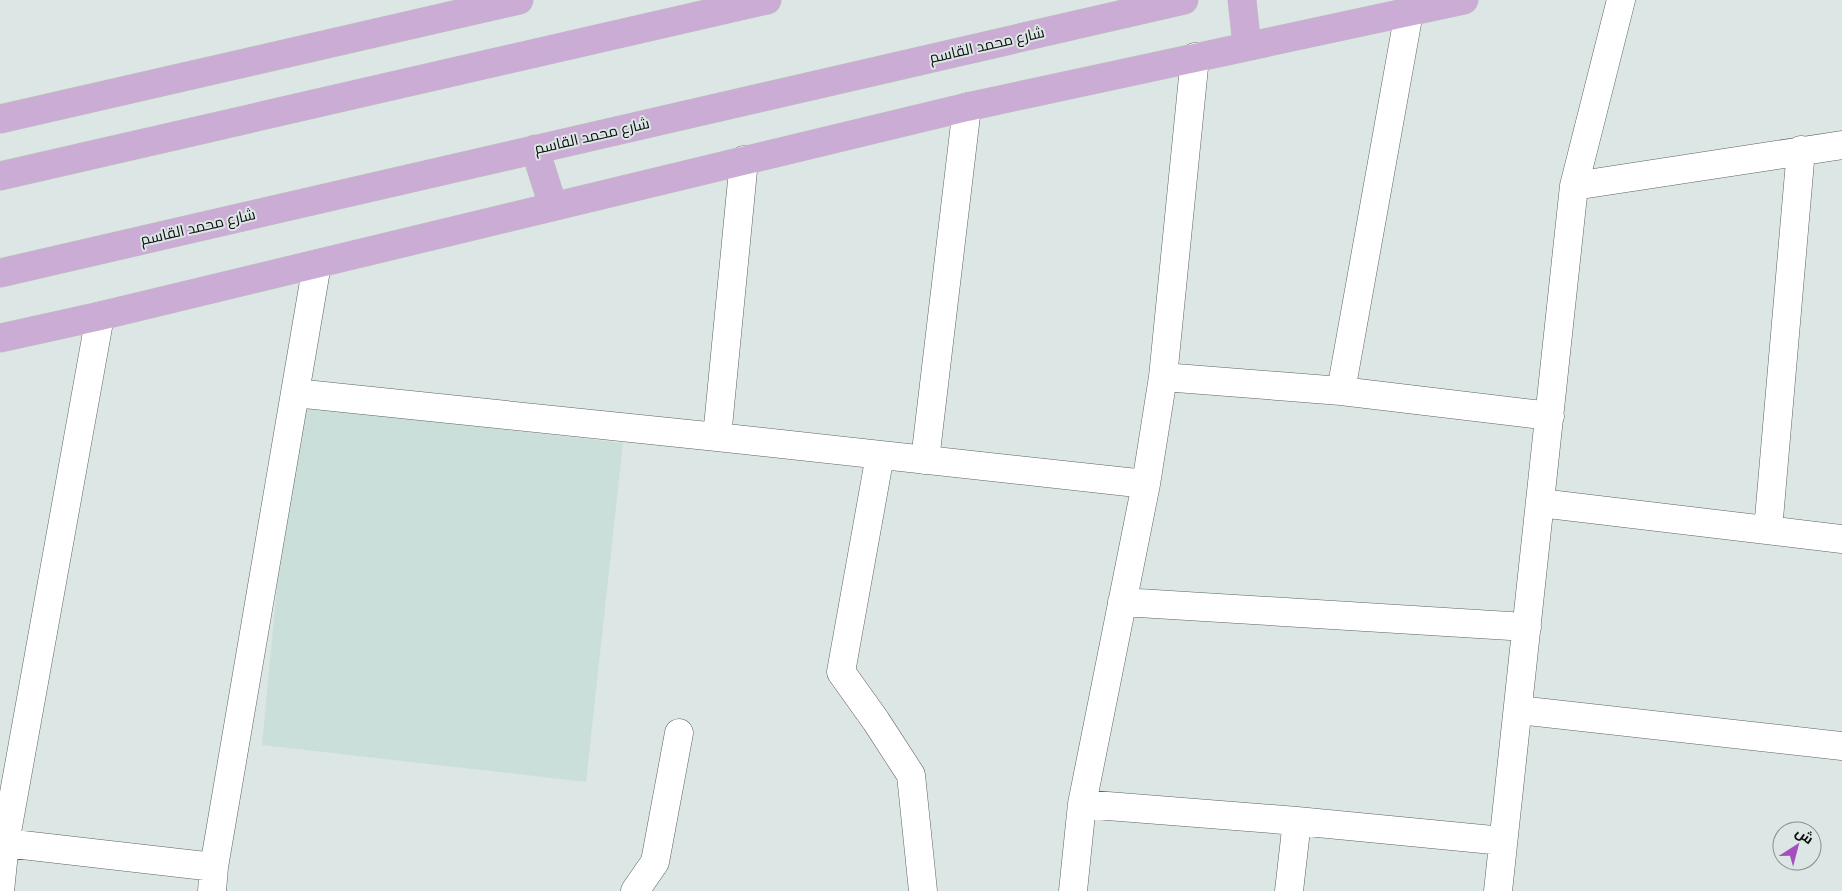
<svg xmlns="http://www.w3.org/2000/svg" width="1842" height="891" viewBox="0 0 1842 891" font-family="'Public Sans',Cairo,sans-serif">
  <rect width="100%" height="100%" fill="#dce6e4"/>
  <path fill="#cbdfda" d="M294 406 623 443 586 782 262 745Z"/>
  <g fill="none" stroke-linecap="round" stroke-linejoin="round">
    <defs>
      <path id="minor" d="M1574 186 1842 145
        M1163 377 1341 391 1550 416
        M1341 391 1409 12
        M295 393 717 437 1146 484
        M717 437 744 160
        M880 455 841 672 876 721 911 775 923 891
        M925 460 967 107
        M1540 503 1842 539
        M1768 530 1801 150
        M1122 602 1527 627
        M1518 710 1842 746
        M1082 804 1297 821 1503 841
        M5 843 214 867
        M0 891 5 843 100 316
        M212 891 214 867 317 264
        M635 891 655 862 679 733
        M1073 891 1082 804 1146 484 1163 377 1195 57
        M1289 891 1297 821
        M1498 891 1574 186 1621 0"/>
      <path id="major" d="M1242 0 1247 46
        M0 119 519 0
        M535 149 553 206
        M0 176 767 0
        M0 273 1184 0
        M0 338 100 316 967 107 1464 0"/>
    </defs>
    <use href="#minor" stroke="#5b6462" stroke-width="29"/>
    <use href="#major" stroke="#bfc0c0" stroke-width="29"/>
    <use href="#minor" stroke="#fff" stroke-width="28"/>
    <use href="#major" stroke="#cbacd5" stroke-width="28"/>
  </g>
  <g text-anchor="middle" stroke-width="4" stroke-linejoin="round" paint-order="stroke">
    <g font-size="15" fill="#090d0c" stroke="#dce6e4">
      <text transform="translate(987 45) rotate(-13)" y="5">شارع محمد القاسم</text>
      <text transform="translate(592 136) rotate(-13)" y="5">شارع محمد القاسم</text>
      <text transform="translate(198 227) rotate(-13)" y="5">شارع محمد القاسم</text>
    </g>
  </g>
  <g transform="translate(1797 846) rotate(36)"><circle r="24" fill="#dce6e4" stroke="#888f8e"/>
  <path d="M0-4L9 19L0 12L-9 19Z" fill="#a44fbd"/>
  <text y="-8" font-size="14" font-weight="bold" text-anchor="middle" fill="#090d0c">ش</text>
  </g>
</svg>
